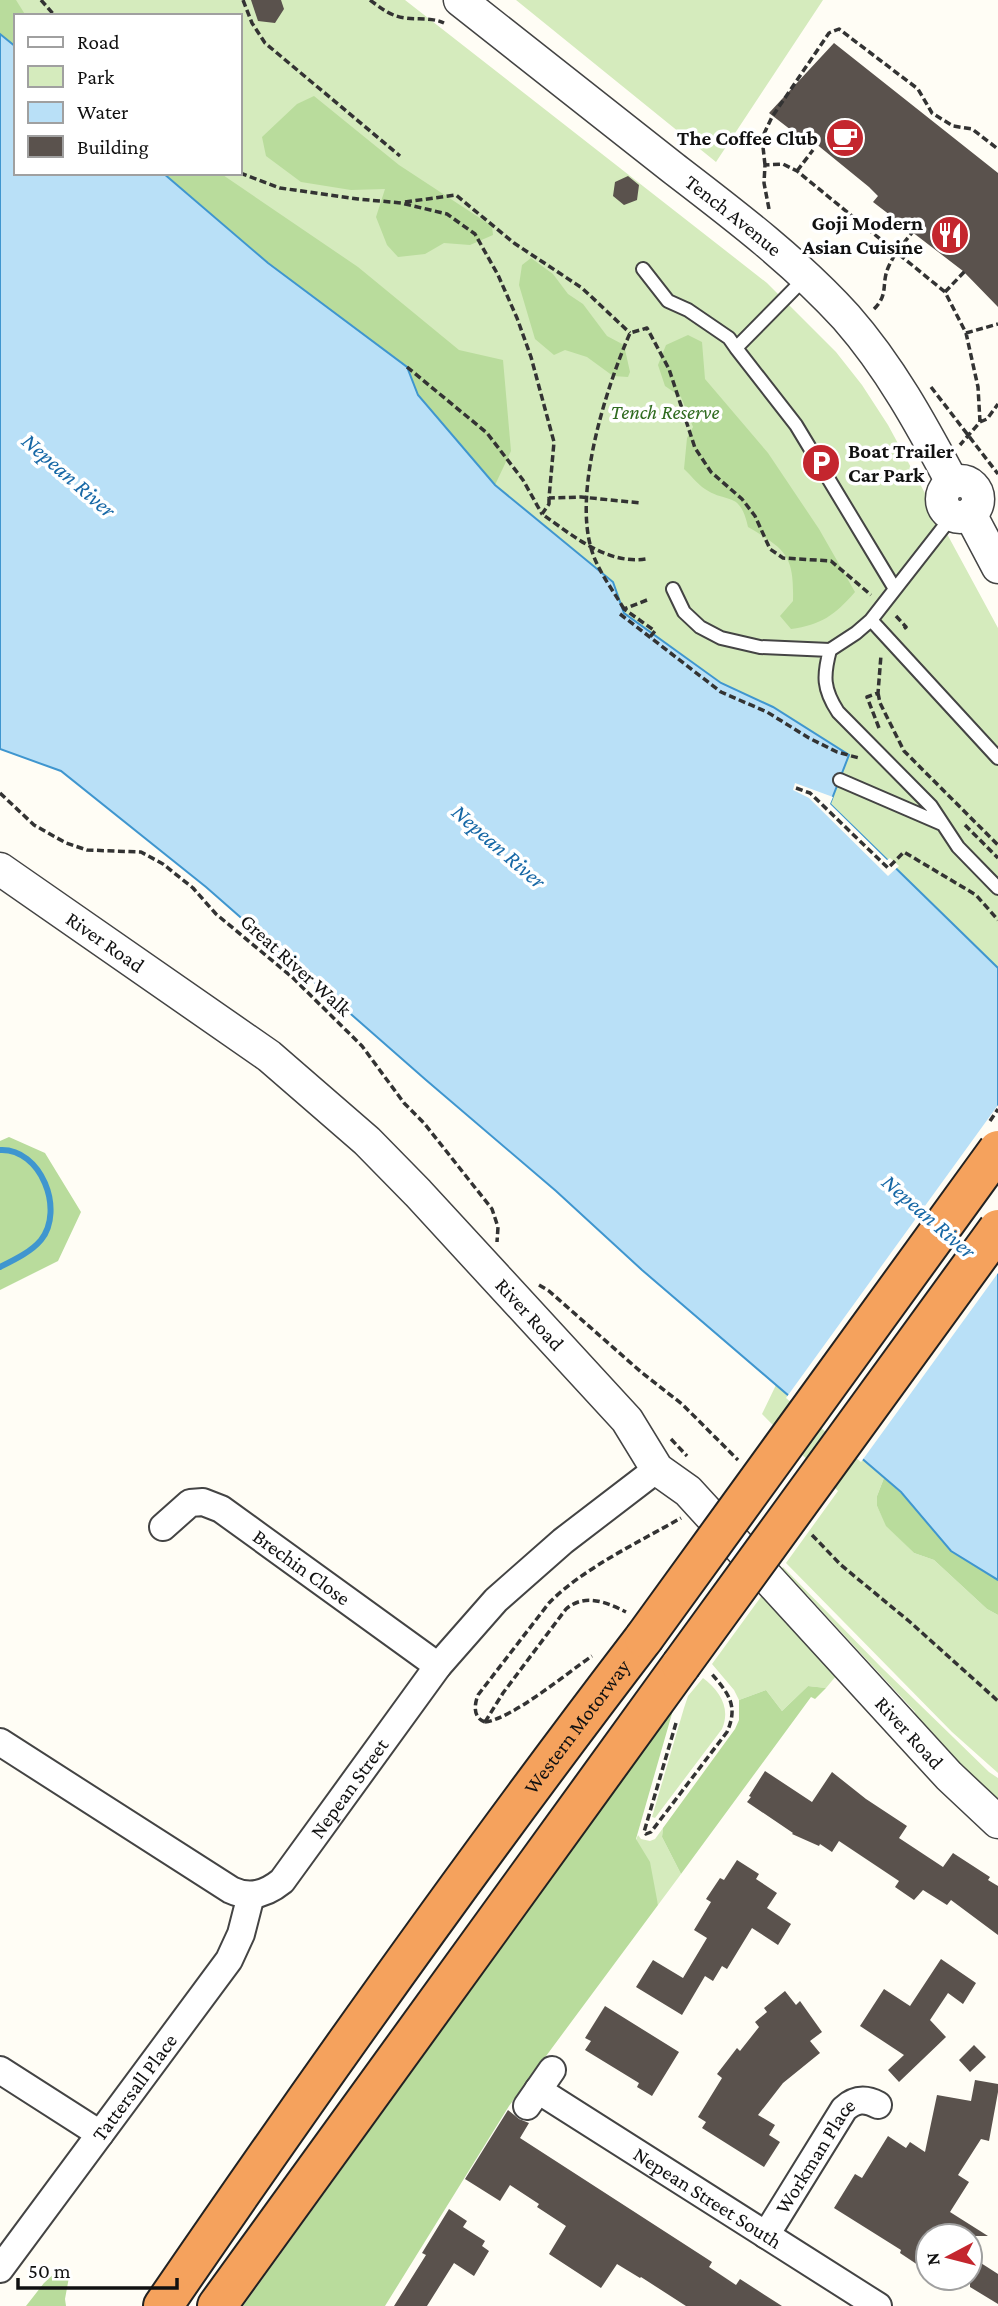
<svg xmlns="http://www.w3.org/2000/svg" width="998" height="2306" viewBox="0 0 998 2306" font-family="'Crimson Pro',serif">
  <rect width="100%" height="100%" fill="#fffdf5"/>
  <path fill="#d5ebbd" d="M0 0H405L767 283 836 352 862 385 888 425 998 628V968L829 804 848 754 773 707 721 683 624 613 613 582 495 485 418 395 163 173H240V16H16V47L0 34Z
    M516 0H823L716 162Z
    M776 1385 884 1478 877 1496V1506L887 1526 914 1553 934 1560 987 1609 998 1615V1773L952 1732 786 1563 838 1491 762 1414Z
    M783 1567 881 1667 989 1772 998 1778V1804L912 1722 915 1712 807 1595 806 1597 780 1571Z
    M763 1594 836 1676 826 1688 808 1686 782 1711 766 1690 739 1700 734 1690 712 1664Z
    M703 1678C720 1691 731 1708 722 1729L655 1818 652 1817 684 1708 688 1696Z
    M663 1828 662 1837 681 1874 658 1905 636 1840 638 1835 641 1839 650 1841 655 1839Z"/>
  <path fill="#b9dc9c" d="M0 0H16L26 16H16V47L0 34Z
    M314 96 399 165 492 226 493 235 470 245 444 243 425 254 398 257 387 245 376 217 385 189 351 190 301 182 266 156 262 137 297 104Z
    M163 173H220L358 267 459 350 503 360 511 451 495 485 418 395 407 367 268 263Z
    M531 258 553 274 568 294 583 304 607 336 624 345 630 372 628 377 613 376 587 357 565 350 554 355 535 339 519 285 522 265Z
    M688 335 702 342 705 379 768 453 819 529 855 592C835 615 821 625 791 629L780 616 793 601C794 556 787 550 748 527 740 490 727 504 705 489 697 484 691 475 684 469L687 438 693 427 681 397 665 386 658 365 666 345Z
    M9 1137 45 1153 81 1212 58 1261 0 1290V1141Z
    M884 1478 901 1493 951 1551 998 1580V1615L987 1609 934 1560 914 1553 886 1526 877 1506V1496Z
    M808 1686 826 1688 815 1699 811 1697 681 1874 662 1837 663 1828 735 1729 739 1720V1700L766 1690 782 1711Z
    M673 1710 636 1839 650 1862 658 1905 509 2106 385 2306H243Z
    M57 2271 69 2277 65 2299 66 2306H26L44 2283Z"/>
  <path fill="#b9e0f7" stroke="#3f96cf" stroke-width="2" d="M0 34 16 47V173H163L268 263 407 367 418 395 495 485 613 582 624 613 721 683 773 707 849 755 830 804 998 968V1580L951 1551 901 1492 642 1270 556 1191 426 1080 206 887 61 771 0 749Z"/>
  <path fill="#fffdf5" d="M795 783 833 797 830 804 887 860 890 858 899 866 888 876 809 798 793 790Z
    M998 1105V1273L861 1462 786 1398Z"/>
  <g fill="none" stroke-linecap="round" stroke-linejoin="round">
    <path stroke="#3f96cf" stroke-width="6" d="M0 1150C41 1148 65 1210 41 1240 31 1252 14 1260 0 1267"/>
  </g>
  <path fill="#5a524d" d="M251 0H281L284 9 275 23 258 21Z
    M834 43 998 173V307L963 271 873 202 878 196 869 187 815 143 813 147 769 113Z
    M628 176 639 185 637 200 624 205 613 196 615 182Z
    M765 1771 812 1802 832 1772 866 1799 907 1826 899 1838 943 1867 953 1853 990 1877 988 1880 998 1886V1935L951 1900 947 1905 923 1890 914 1900 895 1887 899 1881 839 1841 832 1852 820 1844 819 1846 792 1834 793 1833 747 1802 751 1797 749 1796Z
    M737 1860 759 1874 756 1879 777 1893 767 1908 791 1924 778 1945 752 1928 727 1969 722 1966 713 1981 705 1976 682 2015 636 1987 653 1960 683 1978 707 1938 694 1930 711 1902 706 1899 720 1878 724 1880Z
    M941 1959 976 1983 963 2004 948 1993 930 2020 946 2037 899 2082 888 2070 904 2055 860 2026 884 1989 910 2006Z
    M785 1991 796 2005 800 2001 822 2032 810 2041 820 2053 783 2083 758 2115 775 2125 769 2135 780 2142 764 2167 702 2128 706 2122 698 2117 722 2078 717 2074 737 2048 740 2051 759 2027 755 2022 767 2012 764 2008Z
    M605 2006 679 2052 652 2096 637 2087 639 2083 585 2050 591 2041 585 2038Z
    M974 2045 986 2057 970 2072 959 2060Z
    M975 2080 998 2084V2092L989 2141 981 2139 958 2175 969 2182 950 2212 988 2236H928V2256L921 2267 900 2253 901 2250 834 2208 855 2174 862 2178 888 2136 906 2148 910 2142 925 2152 937 2095 971 2101Z
    M508 2110 519 2119 529 2123 520 2138 712 2262 709 2267 736 2285 740 2279 782 2306H686L641 2277 640 2278 617 2264 601 2288 549 2254 566 2226 537 2207 539 2204 510 2185 500 2201 465 2179Z
    M449 2209 467 2221 463 2227 485 2241 482 2246 489 2251 474 2276 454 2263 427 2306H394L426 2255 422 2253Z
    M970 2256 998 2274V2304L970 2287Z"/>
  <g fill="none" stroke-linecap="round" stroke-linejoin="round">
    <defs>
      <path id="service" d="M643 269 668 301 688 310 729 338 736 348 796 425 895 589
        M736 348 805 278
        M673 589 684 612 700 627 721 638 760 647 830 650 856 633 871 620 953 515
        M871 620 998 758
        M830 650C823 676 823 689 838 712L931 806 958 847 998 888
        M840 780 942 824"/>
      <g id="minor">
        <path id="s1" d="M163 1527 190 1503 203 1502 221 1509 438 1666"/>
        <path id="s2" d="M0 1742 231 1890C250 1899 266 1894 282 1881L438 1666 496 1600 563 1541 657 1469"/>
        <path d="M0 2070 100 2134"/>
        <path id="s3" d="M538 2090 878 2306"/>
        <path d="M527 2106 552 2070"/>
        <path id="s4" d="M766 2235 844 2109C855 2099 865 2098 878 2105"/>
        <path id="s5" d="M0 2269 229 1960 241 1934 251 1895"/>
      </g>
      <g id="tertiary">
        <path id="s6" d="M460 0C531 56 602 112 673 168 733 214 795 261 846 317 890 367 921 424 952 482"/>
        <circle cx="960" cy="499" r="18"/>
        <path d="M970 514 998 567"/>
        <path id="s7" d="M0 869 269 1056 367 1141 418 1193 627 1420 657 1469 688 1491 949 1776 998 1822"/>
      </g>
      <g id="motorway">
        <path id="s8" d="M163 2306C318 2080 477 1856 644 1638"/>
        <path d="M217 2306 681 1665"/>
      </g>
    </defs>
    <use href="#service" stroke="#444" stroke-width="16"/>
    <use href="#minor" stroke="#444" stroke-width="30"/>
    <use href="#tertiary" stroke="#444" stroke-width="35"/>
    <use href="#motorway" stroke="#222" stroke-width="42"/>
    <path stroke="#333" stroke-width="3.5" stroke-dasharray="7 3.5" stroke-linecap="butt" d="M41 0 55 16
      M243 0 252 23 265 43 400 156
      M370 0C381 8 390 16 405 18 418 20 431 17 444 23
      M765 165 762 138 772 117 829 33 839 29 918 89 932 113 953 126 972 129 998 149
      M797 171 813 150
      M240 173 280 188 358 199 401 203 447 214 475 234 498 275 517 318 531 357 554 442 549 498 581 497 641 503
      M405 202 456 195 514 243 582 288 630 333
      M769 209 764 183 765 165 783 164 797 171 945 292 966 333 978 387 980 422 960 445
      M945 292 966 270
      M874 309C889 294 881 285 888 268 894 253 905 242 914 230
      M966 333 998 324
      M407 367 487 433 523 480 542 514
      M931 387 998 474
      M980 422 987 419 998 404
      M549 499V504L542 514C572 535 607 565 646 559
      M647 600 624 609 655 631 650 637
      M624 609C613 590 597 570 591 548 574 489 606 388 630 333L647 328 669 369 695 448 711 472 742 499 755 516 770 549 783 558 831 561 871 595
      M620 614 721 692 767 712 809 738 837 752 859 758
      M896 616 906 627 902 630
      M878 693 880 703 904 751 998 845
      M879 728 867 697 878 693 881 655
      M796 788 810 793 888 868 904 852 976 895 998 920
      M0 793 34 825 66 843 87 850 141 852 163 864 193 888 216 914 292 977 362 1046 404 1103 424 1123 492 1209 498 1227 497 1242
      M965 825 998 858
      M539 1285 549 1291 641 1372 682 1404 738 1460
      M671 1439 687 1456
      M812 1535 841 1565 910 1622 998 1701
      M485 1722C473 1718 474 1705 478 1695L549 1603C582 1569 639 1542 681 1518
      M485 1722 503 1693 566 1609C585 1593 606 1602 626 1612
      M485 1722C512 1719 567 1673 592 1656
      M676 1723 644 1832 646 1834 651 1832 727 1732C739 1705 728 1693 711 1673"/>
    <use href="#service" stroke="#fff" stroke-width="12"/>
    <use href="#minor" stroke="#fff" stroke-width="26"/>
    <use href="#tertiary" stroke="#fff" stroke-width="32"/>
    <use href="#motorway" stroke="#f5a25d" stroke-width="38"/>
    <defs>
      <path id="motorway-bridge" d="M644 1638 998 1150
        M681 1665 998 1229"/>
    </defs>
    <use href="#motorway-bridge" stroke="#222" stroke-width="42" stroke-linecap="butt"/>
    <path stroke="#333" stroke-width="3.5" stroke-dasharray="7 3.5" stroke-linecap="butt" d="M990 1121 998 1109"/>
    <use href="#motorway-bridge" stroke="#f5a25d" stroke-width="38"/>
  </g>
  <defs>
    <symbol id="cafe-disc" viewBox="-11 -11 22 22"><circle r="9.5" fill="#c4262e" stroke="#fff"/><path d="M-5.5-4.5H6V0H3Q3 3.5 0 3.5H-2.5Q-5.5 3.5-5.5 0ZM3-3.2v2h1.7v-2ZM-6 4.5H4V6H-6Z" fill="#fff"/></symbol>
    <symbol id="restaurant-disc" viewBox="-11 -11 22 22"><circle r="9.5" fill="#c4262e" stroke="#fff"/><path d="M-5-6h1v4h1v-4h1v4h1v-4h1v5L-1.5 .5V6h-2V.5L-5-1ZM5-6V6H3V1.5H1.5Q1.5-4 5-6Z" fill="#fff"/></symbol>
    <symbol id="parking-disc" viewBox="-11 -11 22 22"><circle r="9.5" fill="#c4262e" stroke="#fff"/><path d="M-3.5-5.5H1a3.5 3.5 0 0 1 0 7H-1V5.5H-3.5ZM-1-3.4V-.6H.8a1.4 1.4 0 0 0 0-2.8Z" fill="#fff"/></symbol>
  </defs>
  <g fill-rule="evenodd">
    <use href="#cafe-disc" x="823" y="116" width="44" height="44"/>
    <use href="#restaurant-disc" x="928" y="213" width="44" height="44"/>
    <use href="#parking-disc" x="799" y="441" width="44" height="44"/>
  </g>
  <g text-anchor="middle" stroke-width="7" stroke-linejoin="round" paint-order="stroke">
    <g font-size="21" font-weight="bold" fill="#111" stroke="#fff" text-anchor="end">
      <text x="818" y="145">The Coffee Club</text>
      <text x="923" y="230">Goji Modern<tspan x="923" dy="24">Asian Cuisine</tspan></text>
      <text x="848" y="458" text-anchor="start">Boat Trailer<tspan x="848" dy="24">Car Park</tspan></text>
    </g>
    <g font-size="21" fill="#111" stroke="#fff">
      <text dy="7" stroke="none"><textPath href="#s6" startOffset="348">Tench Avenue</textPath></text>
      <text dy="7" stroke="none"><textPath href="#s7" startOffset="128">River Road</textPath></text>
      <text transform="translate(296 965) rotate(42)" y="7">Great River Walk</text>
      <text dy="7" stroke="none"><textPath href="#s7" startOffset="695">River Road</textPath></text>
      <text dy="7" stroke="none"><textPath href="#s1" startOffset="168">Brechin Close</textPath></text>
      <text dy="7" stroke="none"><textPath href="#s8" startOffset="712">Western Motorway</textPath></text>
      <text dy="7" stroke="none"><textPath href="#s7" startOffset="1262">River Road</textPath></text>
      <text dy="7" stroke="none"><textPath href="#s2" startOffset="444">Nepean Street</textPath></text>
      <text dy="7" stroke="none"><textPath href="#s5" startOffset="226">Tattersall Place</textPath></text>
      <text dy="7" stroke="none"><textPath href="#s4" startOffset="93">Workman Place</textPath></text>
      <text dy="7" stroke="none"><textPath href="#s3" startOffset="201">Nepean Street South</textPath></text>
    </g>
    <g font-size="21" font-style="italic" fill="#2f6b1f" stroke="#fff">
      <text x="665" y="419">Tench Reserve</text>
    </g>
    <g font-size="23" font-style="italic" fill="#1768a6" stroke="#fff">
      <text transform="translate(69 475) rotate(41)" y="8">Nepean River</text>
      <text transform="translate(499 846) rotate(41)" y="8">Nepean River</text>
      <text transform="translate(929 1216) rotate(41)" y="8">Nepean River</text>
    </g>
  </g>
  <rect x="14" y="14" width="228" height="161" fill="#ffffff" stroke="#a0a0a0" stroke-width="2"/>
  <rect x="28" y="37" width="35" height="10" fill="#ffffff" stroke="#a0a0a0" stroke-width="2"/>
  <text x="77" y="49" font-size="21" fill="#111111">Road</text>
  <rect x="28" y="66" width="35" height="21" fill="#d5ebbd" stroke="#a0a0a0" stroke-width="2"/>
  <text x="77" y="84" font-size="21" fill="#111111">Park</text>
  <rect x="28" y="102" width="35" height="21" fill="#b9e0f7" stroke="#a0a0a0" stroke-width="2"/>
  <text x="77" y="119" font-size="21" fill="#111111">Water</text>
  <rect x="28" y="136" width="35" height="21" fill="#5a524d" stroke="#a0a0a0" stroke-width="2"/>
  <text x="77" y="154" font-size="21" fill="#111111">Building</text>
  <g transform="translate(949 2257) rotate(263)"><circle r="33" fill="#ffffff" stroke="#a0a0a0" stroke-width="2"/>
  <path d="M0-5L12 26L0 18L-12 26Z" fill="#c4262e"/>
  <text y="-10" font-size="19" font-weight="bold" text-anchor="middle" fill="#111111">N</text>
  </g>
  <path d="M18 2278v10h159v-10" fill="none" stroke="#111111" stroke-width="3.5"/>
  <text x="28" y="2278" font-size="21" fill="#111111" stroke="#ffffff" stroke-width="5" paint-order="stroke">50 m</text>
</svg>
